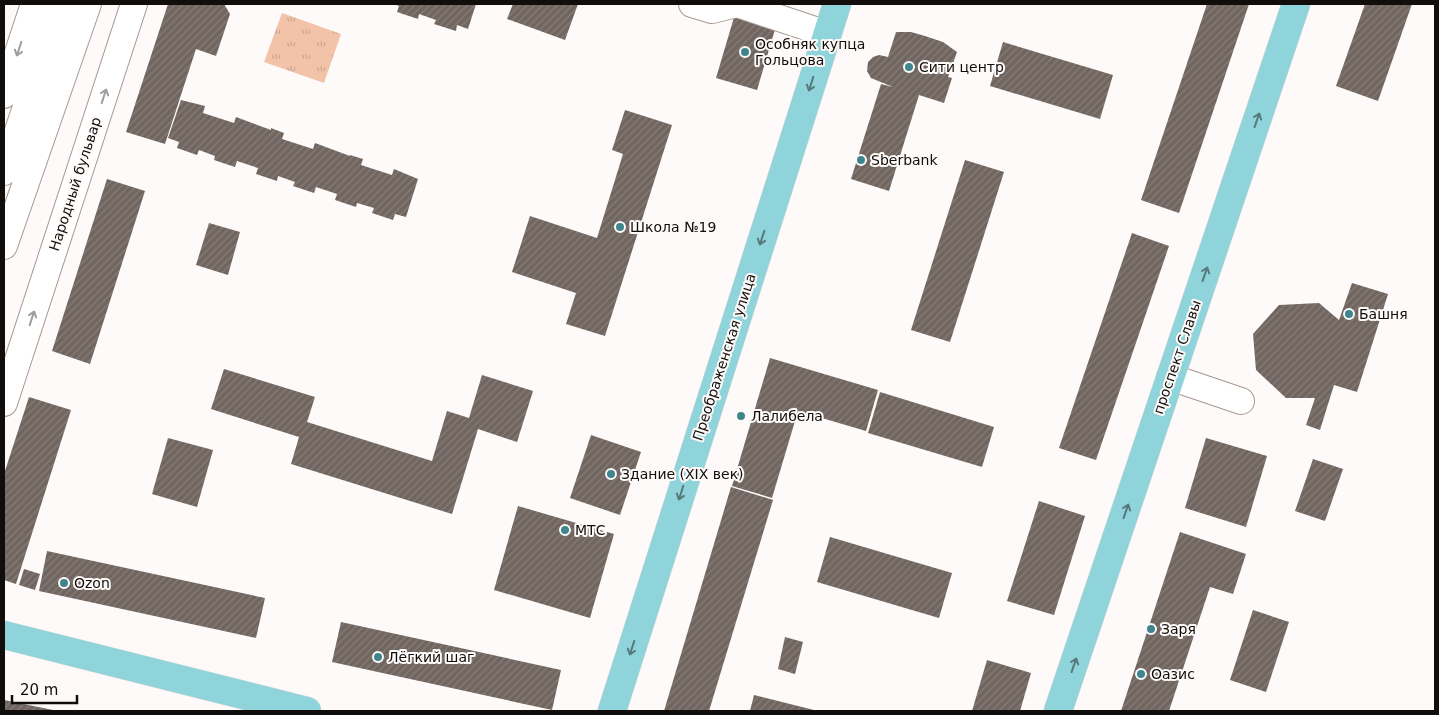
<svg xmlns="http://www.w3.org/2000/svg" width="1439" height="715" viewBox="0 0 1439 715" font-family="'DejaVu Sans',sans-serif">
  <defs>
    <pattern id="grass-tufts" width="24" height="20" patternUnits="userSpaceOnUse" patternTransform="scale(1.25)"><rect width="24" height="20" fill="#f2c2a9"/><path d="M3 7l-1-3M5 7V3M7 7l1-3M15 17l-1-3M17 17v-4M19 17l1-3" fill="none" stroke="#cea690"/></pattern>
    <pattern id="building-hatch" width="6" height="6" patternUnits="userSpaceOnUse" patternTransform="scale(1.25)"><rect width="6" height="6" fill="#71655f"/><path d="M-1 1l2-2M0 6l6-6M5 7l2-2" fill="none" stroke="#867d79"/></pattern>
  </defs>
  <rect width="100%" height="100%" fill="#fdfaf9"/>
  <path fill="url(#grass-tufts)" d="M282 13 341 34 324 83 264 62Z"/>
  <path fill="url(#building-hatch)" d="M168 4H224L230 14 216 56 196 49 165 144 126 132Z
    M394 4H476L468 29 457 25 456 31 434 24 436 20 419 14 418 19 397 12 399 6Z
    M513 4H578L565 40 507 19Z
    M1207 4H1249L1179 213 1141 200Z
    M1365 4H1412L1378 101 1336 86Z
    M735 14 776 26 757 90 716 78Z
    M896 32H911L925 36 943 42 957 52 948 77 952 78 944 103 919 95 889 191 851 179 881 84 893 87 871 78 867 71 868 62 873 57 879 55 888 57Z
    M1003 42 1113 75 1100 119 990 86Z
    M181 100 205 106 203 113 234 123 236 117 271 130V128L284 133 282 139 313 149 315 143 350 156V155L363 159 361 165 392 175 394 169 418 179 406 217 395 214 393 220 372 213 374 208 357 203 356 207 335 200 337 194 316 187 314 193 293 186 295 182 278 176 277 181 256 174 258 168 237 161 235 167 214 160 215 156 199 150 197 155 177 148 179 142 168 138Z
    M625 110 672 125 605 336 566 324 576 293 512 272 530 216 597 238 623 154 612 150Z
    M965 160 1004 172 950 342 911 330Z
    M107 179 145 191 90 364 52 351Z
    M209 223 240 232 228 275 196 265Z
    M1132 233 1169 246 1096 460 1059 448Z
    M1352 283 1388 294 1357 392 1334 385 1320 430 1306 425 1315 398H1286L1256 370 1253 334 1279 305 1319 303 1339 320Z
    M770 358 878 390 866 431 798 411 772 498 732 486Z
    M224 369 315 397 307 422 432 461 447 411 469 418 482 375 533 391 517 442 478 429 452 514 291 464 299 437 211 409Z
    M880 392 994 427 982 467 868 433Z
    M29 397 71 410 16 584 4 580V474Z
    M591 435 641 452 620 515 570 498Z
    M168 438 213 450 197 507 152 494Z
    M1206 438 1267 456 1246 527 1185 508Z
    M1313 459 1343 469 1325 521 1295 511Z
    M731 487 773 500 709 711H664Z
    M1039 501 1085 516 1054 615 1007 601Z
    M518 506 614 534 590 618 494 590Z
    M1180 532 1246 554 1233 594 1210 587 1169 711H1121Z
    M830 537 952 573 939 618 817 582Z
    M47 551 265 598 256 638 39 591Z
    M24 569 40 574 35 590 19 585Z
    M1253 610 1289 622 1266 692 1230 680Z
    M341 622 561 670 552 710 332 662Z
    M785 637 803 642 795 674 778 669Z
    M987 660 1031 673 1020 711H972Z
    M754 695 818 711H750Z
    M4 700 53 710V711H4Z"/>
  <g fill="none" stroke-linecap="round" stroke-linejoin="round">
    <defs>
      <path id="minor" d="M692 4 712 10 737 4 827 34
        M4 95 34 4
        M4 172 61 4
        M4 246 88 4
        M1170 377 1241 401
        M4 403 134 4"/>
      <path id="major" d="M4 635 307 711
        M612 711 837 4
        M1058 711 1296 4"/>
    </defs>
    <use href="#minor" stroke="#a59992" stroke-width="28"/>
    <use href="#major" stroke="#d9d8d8" stroke-width="29"/>
    <use href="#minor" stroke="#fff" stroke-width="26"/>
    <use href="#major" stroke="#8fd4da" stroke-width="28"/>
  </g>
  <defs><path id="oneway-shaft" d="M-6 0H5M1.5-3L5.5 0L1.5 3" fill="none" stroke-width="1.6" stroke-linecap="round" stroke-linejoin="round" transform="scale(1.25)"/></defs>
  <g stroke="#a09e9d">
    <use href="#oneway-shaft" transform="translate(19 49) rotate(108)"/>
    <use href="#oneway-shaft" transform="translate(104 96) rotate(-72)"/>
    <use href="#oneway-shaft" transform="translate(32 318) rotate(-72)"/>
  </g>
  <g stroke="#567a7c">
    <use href="#oneway-shaft" transform="translate(811 84) rotate(108)"/>
    <use href="#oneway-shaft" transform="translate(1257 120) rotate(-71)"/>
    <use href="#oneway-shaft" transform="translate(762 238) rotate(108)"/>
    <use href="#oneway-shaft" transform="translate(1205 274) rotate(-71)"/>
    <use href="#oneway-shaft" transform="translate(681 493) rotate(108)"/>
    <use href="#oneway-shaft" transform="translate(1126 511) rotate(-71)"/>
    <use href="#oneway-shaft" transform="translate(632 648) rotate(108)"/>
    <use href="#oneway-shaft" transform="translate(1074 665) rotate(-71)"/>
  </g>
  <g fill="#3e858c" stroke="#fdfaf9" stroke-width="2">
    <circle cx="745" cy="52" r="5"/>
    <circle cx="909" cy="67" r="5"/>
    <circle cx="861" cy="160" r="5"/>
    <circle cx="620" cy="227" r="5"/>
    <circle cx="1349" cy="314" r="5"/>
    <circle cx="741" cy="416" r="5"/>
    <circle cx="611" cy="474" r="5"/>
    <circle cx="565" cy="530" r="5"/>
    <circle cx="64" cy="583" r="5"/>
    <circle cx="1151" cy="629" r="5"/>
    <circle cx="378" cy="657" r="5"/>
    <circle cx="1141" cy="674" r="5"/>
  </g>
  <g text-anchor="middle" stroke-width="4" stroke-linejoin="round" paint-order="stroke">
    <g font-size="14" fill="#110d0a" stroke="#fdfaf9" text-anchor="start">
      <text x="755" y="49">Особняк купца<tspan x="755" dy="16">Гольцова</tspan></text>
      <text x="919" y="72">Сити центр</text>
      <text x="871" y="165">Sberbank</text>
      <text x="630" y="232">Школа №19</text>
      <text x="1359" y="319">Башня</text>
      <text x="751" y="421">Лалибела</text>
      <text x="621" y="479">Здание (XIX век)</text>
      <text x="575" y="535">МТС</text>
      <text x="74" y="588">Ozon</text>
      <text x="1161" y="634">Заря</text>
      <text x="388" y="662">Лёгкий шаг</text>
      <text x="1151" y="679">Оазис</text>
    </g>
    <g font-size="14" fill="#110d0a" stroke="#fdfaf9">
      <text transform="translate(75 184) rotate(-72)" y="5">Народный бульвар</text>
      <text transform="translate(724 357) rotate(-72)" y="5">Преображенская улица</text>
      <text transform="translate(1177 357) rotate(-71)" y="5">проспект Славы</text>
    </g>
  </g>
  <rect width="1439" height="715" fill="none" stroke="#110d0a" stroke-width="10"/>
  <path d="M12 695v8h65v-8" fill="none" stroke="#110d0a" stroke-width="2.5"/>
  <text x="20" y="695" font-size="15" fill="#110d0a" stroke="#fdfaf9" stroke-width="4" paint-order="stroke">20 m</text>
</svg>
